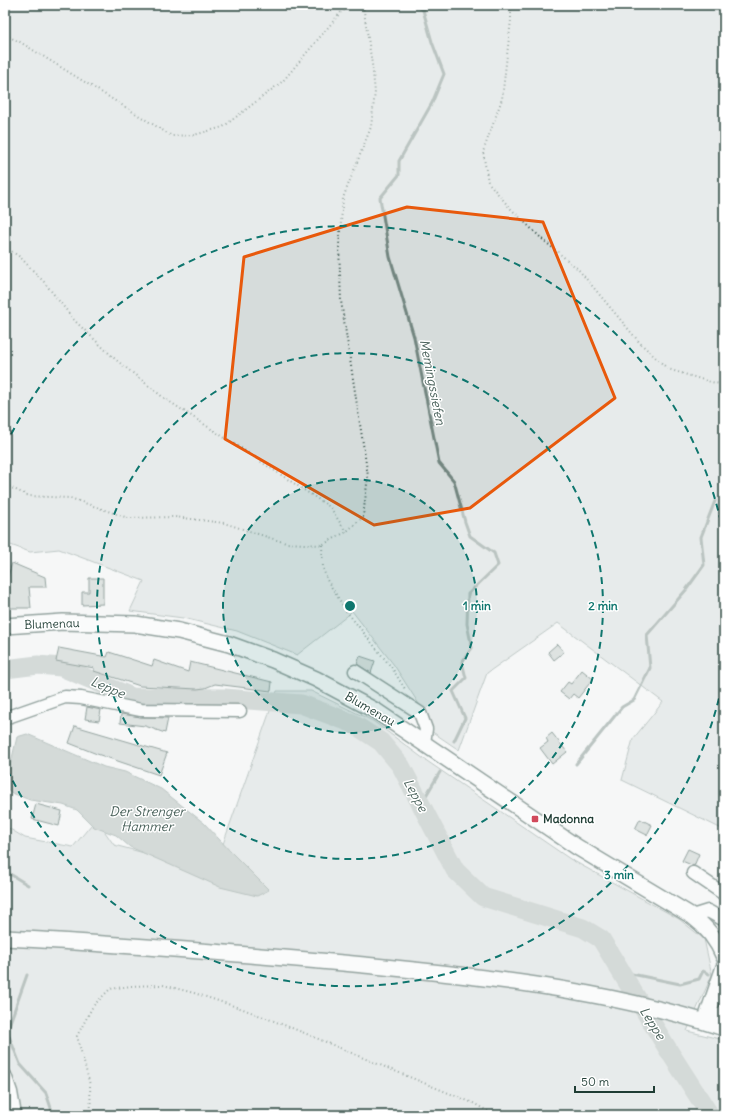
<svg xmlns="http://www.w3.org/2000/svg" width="729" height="1120" viewBox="0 0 729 1120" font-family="Delius,sans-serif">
  <rect width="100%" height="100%" fill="#f6f7f7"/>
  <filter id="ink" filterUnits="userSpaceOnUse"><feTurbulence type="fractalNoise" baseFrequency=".025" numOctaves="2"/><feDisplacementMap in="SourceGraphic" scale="8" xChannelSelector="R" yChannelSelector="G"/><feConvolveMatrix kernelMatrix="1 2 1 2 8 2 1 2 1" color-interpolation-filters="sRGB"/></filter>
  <g filter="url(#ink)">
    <path fill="#d6dcdb" stroke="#7a8c88" d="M5 5H724V830L622 780 633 739 663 702 558 623 487 673 459 750 431 731 424 712 394 665 352 611 347 616 297 655 237 631 183 618 130 611 144 581 59 549 30 552 5 543Z
      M277 691H311L373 721 424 759 570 859 679 919 704 939 712 975 687 1031 724 1040V1115H5V826L25 838 73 847 96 819 114 845 190 865 222 847Z"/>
    <path fill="#aab5b1" stroke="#72857f" d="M27 734 104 767 125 772 161 789 204 823 232 853 269 890 257 896 220 887 130 847 116 835 94 827 77 810 63 805 30 800 12 793 5 787 17 737Z"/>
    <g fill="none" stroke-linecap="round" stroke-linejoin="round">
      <path stroke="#72857f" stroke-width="3" d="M415 5 423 10
        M428 5 423 10 432 42 444 74 432 103 399 161V175L380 198 390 257 414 337 439 463 454 481 465 522 470 536 494 553 498 565 468 594 467 624 472 648 462 662 466 678 453 691 465 718 454 741
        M576 764 622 707 634 700 650 668 647 635 686 590 704 565 701 537 715 501
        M421 804 440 772
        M5 871 28 885
        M622 972 680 984 699 979 703 971 709 974
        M27 975 7 1031 20 1064 46 1093 52 1111 49 1115"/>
      <path stroke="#aab5b1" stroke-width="19" d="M5 669 38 665 61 667 132 697 224 698 301 704 352 723 381 742 401 766 455 870 483 897 583 928 601 939 669 1051 710 1115"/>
    </g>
    <path fill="#c0c9c6" stroke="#1f3d34" d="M12 563 45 577 46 587H29L31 608H5V586Z
      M89 578H103V604L82 605V592H89Z
      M557 644 564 652 554 660 548 652Z
      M59 648 107 657 109 652 152 666 154 660 188 672 190 662 272 682 271 691 215 684 205 688 197 689 140 686 94 671V668L56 661Z
      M360 656 375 661 371 673 357 664Z
      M582 670 593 679 578 698 573 694 569 699 560 692 568 682 571 684Z
      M87 707 101 710 99 721 85 719Z
      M121 714 141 717 168 718 165 733 145 726 120 723Z
      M75 726 167 753 159 775 97 754 69 743Z
      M552 733 567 752 552 764 540 748 548 742 546 738Z
      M36 804 62 811 59 826 32 819Z
      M640 819 652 825 647 835 635 829Z
      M688 849 699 854 694 866 682 861Z"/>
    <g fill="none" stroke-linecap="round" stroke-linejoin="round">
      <defs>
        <path id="minor" d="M355 671 420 713 426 729 424 743
          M5 718 65 697 81 698 141 710 240 711
          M693 873 724 894
          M692 916 708 911 724 920
          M5 1075 11 1092 15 1115"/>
        <path id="major" d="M5 626 63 622 135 624 179 631 229 644 273 660 316 679 376 711 577 847 692 916C707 927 717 940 724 957
          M5 938C118 944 231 953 343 963 471 975 602 988 724 1028
          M705 1022 724 967
          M715 1025 724 1013"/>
      </defs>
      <use href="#minor" stroke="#1f3d34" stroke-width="15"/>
      <use href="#major" stroke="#1f3d34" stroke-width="18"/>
      <path stroke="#1f3d34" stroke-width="2" stroke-dasharray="1 3" stroke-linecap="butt" d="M511 5V20L502 99 483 152 488 182 509 207 542 239 578 269 640 343 668 369 707 381 724 385
        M5 35 20 42 172 136 194 135 223 127 283 81 341 12 353 5
        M5 247 20 257 44 282 75 321 115 359 164 398 330 507 346 532
        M5 485 29 496 70 498 128 518 175 517 224 523 286 543 322 545 346 532 363 517 368 476 341 301 339 246 343 198 371 127 375 92 372 64 363 5
        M322 545 323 568 327 580 347 612 392 668 405 689
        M91 1115 90 1085 77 1036 93 1006 110 989 131 986 163 985 194 993 243 1009 302 1032 380 1065 473 1103 495 1115"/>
      <use href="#minor" stroke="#fff" stroke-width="12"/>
      <use href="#major" stroke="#fff" stroke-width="15"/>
    </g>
  </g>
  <path d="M0 0H729V1120H0ZM407 207 543 222 615 398 470 508 374 525 225 439 244 257Z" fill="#f6f7f7" fill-opacity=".55" fill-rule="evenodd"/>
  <path fill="none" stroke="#e8590c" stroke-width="3" stroke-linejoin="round" d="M407 207 543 222 615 398 470 508 374 525 225 439 244 257Z"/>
  <circle cx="350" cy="606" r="127" fill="#0f766e" fill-opacity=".12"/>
  <g fill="none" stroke="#0f766e" stroke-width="2" stroke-dasharray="7 5">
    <circle cx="350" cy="606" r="127"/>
    <circle cx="350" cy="606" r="253"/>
    <path d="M724 675A380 380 0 0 1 6 767M6 445A380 380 0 0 1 724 537"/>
  </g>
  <rect fill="#d1495b" stroke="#fff" stroke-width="1.5" x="531" y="815" width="8" height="8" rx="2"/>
  <g text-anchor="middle" stroke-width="3" stroke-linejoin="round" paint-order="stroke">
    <g font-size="12" fill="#1f3d34" stroke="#fff">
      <text transform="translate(52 624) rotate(-2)" y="4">Blumenau</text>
      <text transform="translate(370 709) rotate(30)" y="4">Blumenau</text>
    </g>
    <g font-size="12" font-weight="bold" fill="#1f3d34" stroke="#fff" text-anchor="start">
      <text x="543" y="823">Madonna</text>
    </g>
    <g font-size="13" font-style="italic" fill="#49615a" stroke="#fff">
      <text transform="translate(433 382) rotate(79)" y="5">Memingssiefen</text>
      <text transform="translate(108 687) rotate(23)" y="5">Leppe</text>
      <text transform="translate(416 795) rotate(62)" y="5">Leppe</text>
      <text x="147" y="816">Der Strenger<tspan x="147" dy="15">Hammer</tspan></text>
      <text transform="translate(653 1023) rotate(58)" y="5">Leppe</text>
    </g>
  </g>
  <circle cx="350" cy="606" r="6" fill="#0f766e" stroke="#fff" stroke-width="2"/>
  <g font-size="12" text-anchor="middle" font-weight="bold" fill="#0f766e" stroke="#fff" stroke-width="3" stroke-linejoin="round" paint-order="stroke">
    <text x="477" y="610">1 min</text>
    <text x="603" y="610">2 min</text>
    <text x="619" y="879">3 min</text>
  </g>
  <rect width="729" height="1120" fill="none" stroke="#fff" stroke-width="20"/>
  <rect x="10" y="10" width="709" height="1100" fill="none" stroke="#1f3d34" stroke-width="1.5" filter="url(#ink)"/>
  <path d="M575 1086v6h79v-6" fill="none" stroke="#1f3d34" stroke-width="2"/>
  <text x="581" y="1086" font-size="12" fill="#1f3d34" stroke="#ffffff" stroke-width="3" paint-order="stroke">50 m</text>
</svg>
